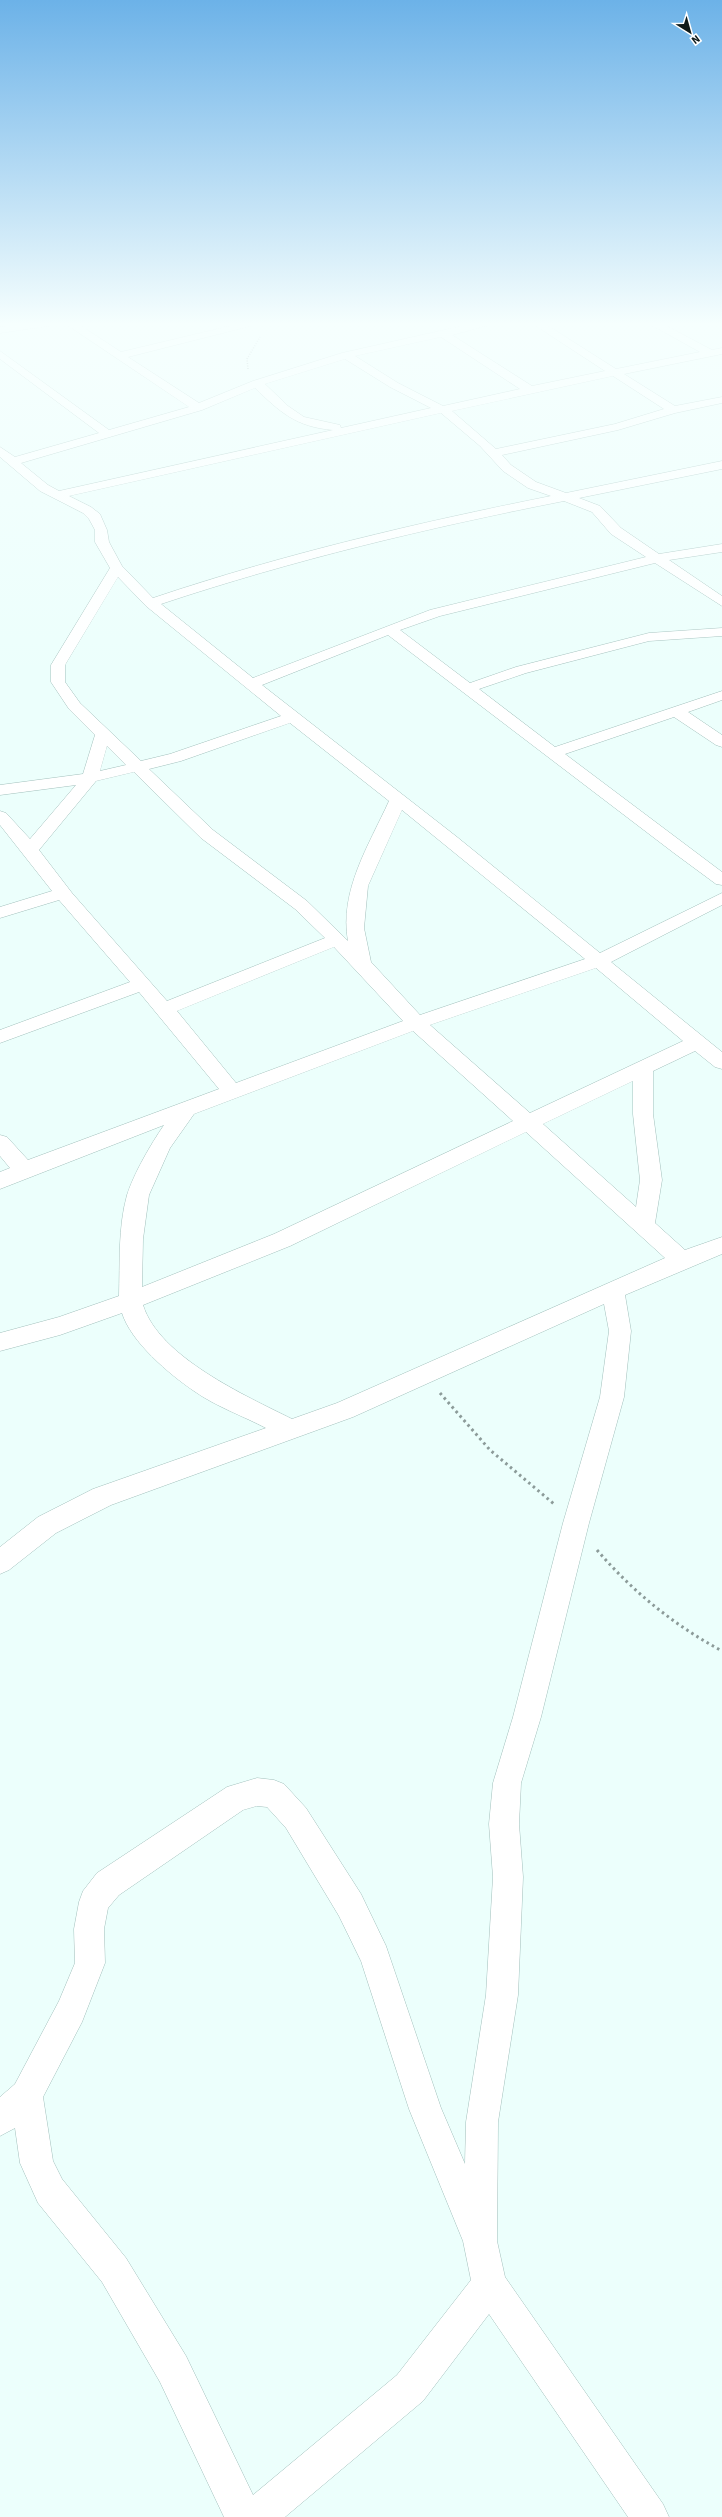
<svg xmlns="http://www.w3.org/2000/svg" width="722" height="2517" viewBox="0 0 722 2517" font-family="'Source Sans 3',sans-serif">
  <rect width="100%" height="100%" fill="#ecfffc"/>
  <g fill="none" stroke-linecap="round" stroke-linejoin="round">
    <defs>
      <path id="minor" d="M32 322H60L55 325 0 333V327Z
        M63 322H75L121 352 247 322H266L128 357 199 403 253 381 342 353 480 322H500L452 335 532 386 605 371 530 322H542L616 369 700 352 646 322H659L712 350 722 348V354L624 374 675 406 722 397V403L675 413 618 430 502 455 511 465 536 482 566 493 722 461V469L579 498 600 506 621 528 659 554 722 544V552L669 560 722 596V606L655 563 440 616 400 630 470 683 516 667 649 633 722 628V636L649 641 526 673 479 689 555 747 722 691V700L688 712 722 735V747L716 745 674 717 565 754 722 872V885L716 884 674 853 388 635 262 685 457 837 600 953 722 893V905L611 962 722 1052V1069L715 1067 695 1051 653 1071V1114L662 1180 655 1223 685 1250 722 1237V1254L625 1295 631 1331 624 1397 589 1523 541 1717 521 1783 519 1824 523 1877 518 1995 498 2122 497 2241 505 2277 663 2504 669 2517H628L489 2314 423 2401 285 2517H224L160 2382 102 2282 38 2203 20 2163 15 2128 0 2136V2097L15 2084 59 2001 75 1963 74 1929 79 1902 83 1891 97 1873 227 1787 257 1778 274 1780 284 1784 306 1808 361 1894 386 1946 441 2108 465 2164 466 2122 486 1995 493 1877 489 1824 493 1783 513 1717 563 1523 600 1397 609 1331 604 1304 353 1417 111 1505 56 1533 9 1570 0 1574V1547L38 1517 93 1489 266 1428C243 1416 215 1406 194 1391 169 1374 131 1342 122 1313L60 1335 0 1351V1333L59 1317 119 1296C120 1263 118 1227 127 1195 134 1173 151 1144 164 1125L0 1189V1172L10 1168 0 1156V1135L7 1137 28 1160 219 1089 139 992 0 1043V1030L130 982 59 900 0 918V907L52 891 0 825V811L6 813 30 839 76 785 0 795V785L83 774 95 735 69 709 51 682V665L110 568 95 542V530L89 519 83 513 40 491 0 457V447L15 457 99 433 0 359V351L109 430 189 407ZM441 337 520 389 443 406 398 383 355 356ZM345 359 390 387 431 408 341 428 340 425 304 417 288 406 265 384ZM613 376 664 409 615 424 496 449 452 411ZM255 388C280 412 296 427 333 430L59 491 48 485 21 463 202 410ZM441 413 480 446 503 471 528 488 551 496C416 523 284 554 153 598L122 566 109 542 107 530 100 514 91 507 69 496ZM564 501 592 512 611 534 646 557 430 610 253 678 161 604C293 560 427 528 564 501ZM118 577 146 606 281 716 170 754 141 761 80 703 65 682V665ZM290 723 389 801C369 845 339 891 348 941L307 901 213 830 149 769 181 761ZM107 746 126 765 100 771ZM134 772 201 838 295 909 325 938 167 1001 72 893 39 850 96 781ZM402 810 585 959 420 1015 371 962 364 928 368 886ZM334 947 403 1021 236 1083 177 1011ZM596 968 683 1041 530 1113 430 1025ZM413 1031 513 1121 274 1234 142 1287 143 1239 149 1195 170 1148 194 1114ZM633 1081V1114L640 1180 636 1207 543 1124ZM526 1132 665 1258 337 1403 292 1419C246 1396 159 1357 143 1305L290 1246ZM257 1806 267 1807 286 1828 339 1916 361 1961 409 2109 463 2241 471 2280 397 2375 253 2495 186 2356 126 2258 62 2179 53 2161 43 2097 82 2022 105 1963 104 1929 108 1908 119 1895 243 1810Z"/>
    </defs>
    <use href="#minor" stroke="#a2c0bc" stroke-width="1"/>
    <path stroke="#8c9b99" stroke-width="1.5" stroke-dasharray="1 1.5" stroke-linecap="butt" d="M248 369 247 359 260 337"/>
    <path stroke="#8c9b99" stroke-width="3" stroke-dasharray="2.5 3.5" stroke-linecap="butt" d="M440 1393 490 1450 554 1504
      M597 1550C633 1592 674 1625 722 1651"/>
    <use href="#minor" fill="#fff" fill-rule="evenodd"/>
  </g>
  <linearGradient id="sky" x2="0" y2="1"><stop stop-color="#6cb2e8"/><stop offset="0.48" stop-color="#f6fffe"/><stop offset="1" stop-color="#f6fffe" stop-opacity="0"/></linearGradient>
  <rect width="722" height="675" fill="url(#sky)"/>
  <g transform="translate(690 32) rotate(143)" stroke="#ffffff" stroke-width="3" paint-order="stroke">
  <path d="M0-3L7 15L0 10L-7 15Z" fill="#0f1a19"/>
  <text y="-6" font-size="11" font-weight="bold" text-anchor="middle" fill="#0f1a19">N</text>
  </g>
</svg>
